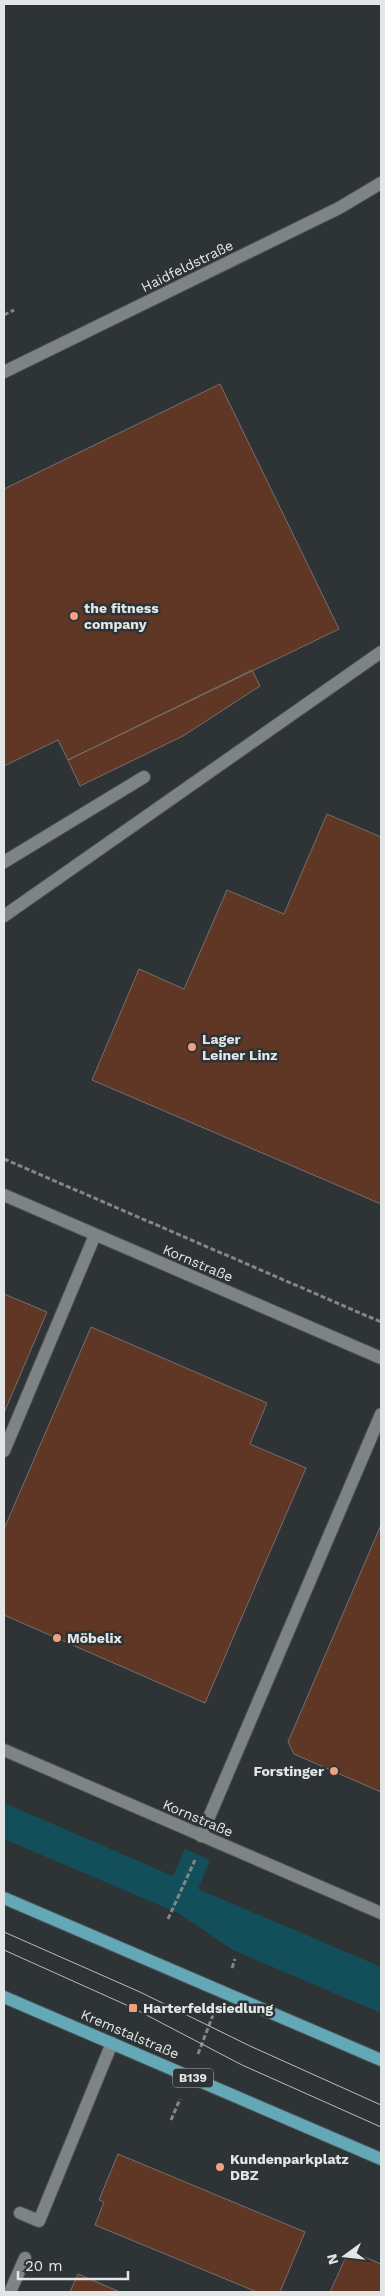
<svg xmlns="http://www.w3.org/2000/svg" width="385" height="2296" viewBox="0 0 385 2296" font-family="'Work Sans',sans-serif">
  <rect width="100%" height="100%" fill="#2e3435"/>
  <path fill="#134f5a" d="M4 1803 173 1876 185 1849 210 1860 198 1889 381 1967V2013L233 1950 178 1913 4 1839Z"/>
  <path fill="#603625" stroke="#746f6d" d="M220 384 339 629 68 760 58 740 4 766V489Z
    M252 670 260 686 183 736 80 786 68 760Z
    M327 814 381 837V1204L92 1080 139 969 184 989 227 890 284 914Z
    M4 1294 47 1312 4 1413Z
    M91 1327 267 1403 250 1444 306 1468 205 1703 4 1615V1529Z
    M381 1525V1792L294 1754 288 1742Z
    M118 2154 305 2232 280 2292H257L95 2225 104 2202 99 2200Z
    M349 2250 381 2264V2292H330Z
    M78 2274 120 2292H70Z"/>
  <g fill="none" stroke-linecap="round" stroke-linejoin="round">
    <defs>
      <path id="minor" d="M4 372 339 208 381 183
        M4 862 144 777
        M4 916 381 652
        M4 1195 381 1358
        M4 1451 95 1235
        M4 1750 381 1913
        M201 1836 381 1414
        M20 2213 39 2221 112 2043
        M10 2292 25 2258"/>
      <path id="major" d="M4 1898 381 2060
        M4 1997 381 2159"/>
    </defs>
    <use href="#minor" stroke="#4b5051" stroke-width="14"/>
    <use href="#major" stroke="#4b5051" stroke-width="14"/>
    <path stroke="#828687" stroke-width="3" stroke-dasharray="5 2.5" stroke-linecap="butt" d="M4 315 14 310
      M4 1159 381 1322
      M168 1919 195 1860
      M232 1968 235 1959
      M198 2054 213 2015
      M171 2120 180 2099"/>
    <use href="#minor" stroke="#7e8486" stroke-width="12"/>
    <use href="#major" stroke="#62a8b6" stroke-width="12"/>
    <path stroke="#b7babb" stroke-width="1" d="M4 1932 140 1992 250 2046 381 2105
      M4 1950 133 2008 242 2065 381 2127"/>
  </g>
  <g fill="#f2a07f" stroke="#2e3435" stroke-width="2">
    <circle cx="74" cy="616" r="5"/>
    <circle cx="192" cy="1047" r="5"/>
    <circle cx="57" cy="1638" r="5"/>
    <circle cx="334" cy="1771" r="5"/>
    <rect x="128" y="2003" width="10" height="10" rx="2.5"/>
    <circle cx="220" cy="2167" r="5"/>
  </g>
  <g text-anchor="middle" stroke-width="5" stroke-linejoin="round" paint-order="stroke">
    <rect fill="#2e3435" stroke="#adb1b2" stroke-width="1" x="173" y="2068.5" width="40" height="19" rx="4"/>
    <g font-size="12" font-weight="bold" fill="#e3e6e7">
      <text x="193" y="2082">B139</text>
    </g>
    <g font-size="14" fill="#e3e6e7" stroke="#2e3435">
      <text transform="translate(187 266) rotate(-26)" y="5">Haidfeldstraße</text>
      <text transform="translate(198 1263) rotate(23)" y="5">Kornstraße</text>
      <text transform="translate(198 1818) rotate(23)" y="5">Kornstraße</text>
      <text transform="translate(130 2034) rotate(23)" y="5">Kremstalstraße</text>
    </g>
    <g font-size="14" font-weight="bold" fill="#e3e6e7" stroke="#2e3435" text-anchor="start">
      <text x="84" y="613">the fitness<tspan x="84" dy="16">company</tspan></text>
      <text x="202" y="1044">Lager<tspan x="202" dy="16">Leiner Linz</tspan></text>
      <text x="67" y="1643">Möbelix</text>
      <text x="324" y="1776" text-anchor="end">Forstinger</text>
      <text x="143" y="2013">Harterfeldsiedlung</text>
      <text x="230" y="2164">Kundenparkplatz<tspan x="230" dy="16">DBZ</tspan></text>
    </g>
  </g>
  <rect width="385" height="2296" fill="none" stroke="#e3e6e7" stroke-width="10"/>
  <g transform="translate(345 2256) rotate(255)" stroke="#2e3435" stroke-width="4" paint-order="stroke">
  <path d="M0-4L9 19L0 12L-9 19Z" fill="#e3e6e7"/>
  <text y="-8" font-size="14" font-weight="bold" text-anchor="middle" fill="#e3e6e7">N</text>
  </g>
  <path d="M18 2271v8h110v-8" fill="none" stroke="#e3e6e7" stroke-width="2.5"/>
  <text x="25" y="2271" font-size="15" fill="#e3e6e7" stroke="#2e3435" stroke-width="4" paint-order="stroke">20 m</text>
</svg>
